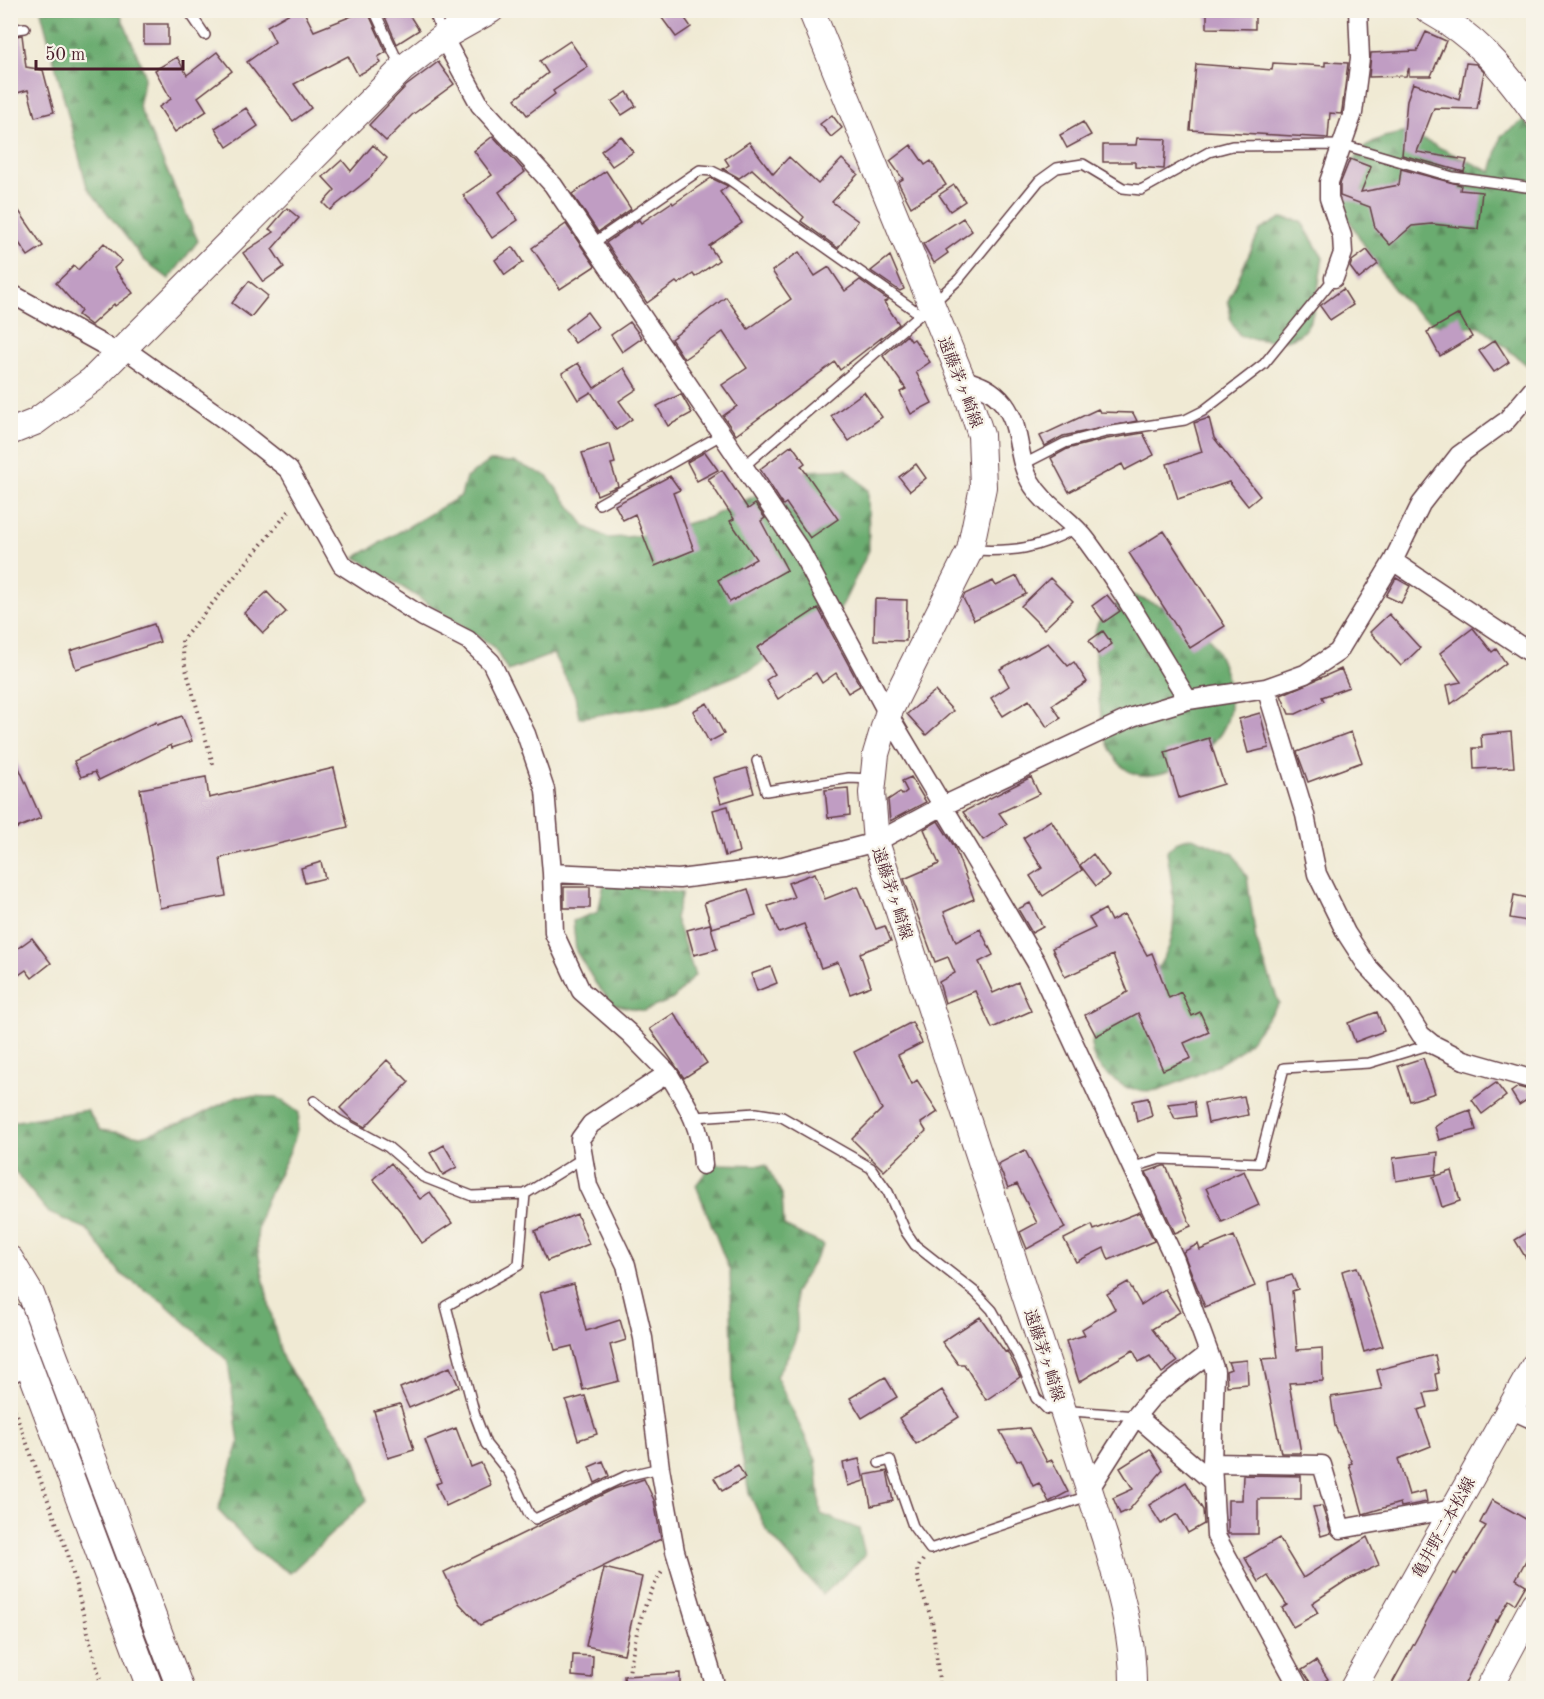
<svg xmlns="http://www.w3.org/2000/svg" width="1544" height="1699" viewBox="0 0 1544 1699" font-family="'Old Standard TT','Noto Serif JP',serif">
  <defs>
    <pattern id="forest-firs" width="22" height="20" patternUnits="userSpaceOnUse" patternTransform="scale(1.5)"><rect width="22" height="20" fill="#6bac70"/><path d="M5 1l3.5 6h-7zM16 11l3.5 6h-7z" fill="#5a8b5c"/></pattern>
  </defs>
  <rect width="100%" height="100%" fill="#f7f3e8"/>
  <filter id="ink" filterUnits="userSpaceOnUse"><feTurbulence type="fractalNoise" baseFrequency=".0167" numOctaves="2"/><feDisplacementMap in="SourceGraphic" scale="12" xChannelSelector="R" yChannelSelector="G"/><feConvolveMatrix kernelMatrix="1 2 1 2 8 2 1 2 1" color-interpolation-filters="sRGB"/></filter>
  <filter id="wash" filterUnits="userSpaceOnUse"><feTurbulence type="fractalNoise" baseFrequency=".008" numOctaves="4" result="noise"/><feDisplacementMap in="SourceGraphic" scale="24" xChannelSelector="R" yChannelSelector="G"/><feGaussianBlur stdDeviation="1.35" result="paint"/><feColorMatrix in="noise" values="0 0 0 0 0 0 0 0 0 0 0 0 0 0 0 0 0 1.4 0 .05"/><feComposite in="paint" operator="in"/></filter>
  <g filter="url(#wash)">
    <rect width="100%" height="100%" fill="#f0ead4"/>
    <path fill="url(#forest-firs)" stroke="#5a664e" stroke-width="1.5" d="M41 11H119L145 74 139 107 198 241 169 279 144 260 87 187Z
      M1524 120 1534 133 1533 370 1479 326C1470 327 1459 329 1451 328 1399 321 1360 235 1334 195L1337 178 1365 147 1384 137 1407 132 1491 172 1501 136Z
      M1281 218 1301 221 1323 258C1312 320 1318 354 1240 336L1231 322 1228 301 1260 230Z
      M490 461 514 462 547 476 586 527 608 538 639 536 708 518 807 471 847 469 868 490 869 550 840 610 752 669 666 704 579 718 575 696 553 654 508 671 493 646 356 557 461 496 466 478Z
      M1132 595C1144 600 1192 616 1198 623 1221 650 1243 700 1221 733 1205 757 1150 792 1123 767 1100 746 1100 706 1097 677 1093 629 1087 620 1132 595Z
      M1192 837 1234 854 1247 877 1256 940 1279 1003C1266 1018 1254 1040 1238 1052 1216 1068 1190 1078 1164 1088 1154 1092 1134 1092 1124 1086 1050 1043 1121 1011 1153 975 1159 968 1165 955 1169 947 1179 918 1171 881 1167 851L1178 841Z
      M604 884 682 893 675 918 695 975 673 999 644 1011 613 1004 596 984 576 951 573 921 598 912Z
      M237 1096 277 1097 299 1113C298 1159 257 1194 257 1241 257 1254 279 1351 284 1361 304 1395 332 1421 352 1453 360 1465 362 1486 367 1500L290 1573 256 1551 218 1510 239 1443 228 1361 162 1301 121 1274 87 1229 49 1213 16 1173 11 1161V1122L87 1110 100 1130 142 1136 192 1119Z
      M712 1164 766 1165 782 1194 784 1226 824 1245 794 1293C801 1337 798 1339 776 1376L816 1460 821 1514 859 1529 865 1555 823 1595 767 1531 749 1493 734 1413 730 1272 696 1185Z"/>
    <g id="blocks">
      <path fill="#c09dc3" d="M295 10H303L314 31 367 10 386 52 378 57 381 63 358 75 348 56 294 84 311 108 293 121 247 62 275 42 267 26Z
        M382 10H406L419 30 397 44Z
        M656 10H679L691 27 676 37Z
        M1207 10H1255V29L1207 28Z
        M144 24H168V44H144Z
        M1426 32 1446 41 1431 76H1409V68L1406 76 1369 77 1371 53 1417 51Z
        M22 35 26 67 43 70 54 112 35 117 28 90 10 95V37Z
        M570 41 588 67 553 91 555 94 527 115 515 99 548 73 540 61Z
        M217 52 232 71 198 97 207 111 175 132 159 107 171 99 155 70 177 57 187 75Z
        M438 62 454 84 412 115 386 141 369 125 406 86Z
        M1325 62 1348 63 1342 110 1341 114 1330 113 1328 138 1190 130 1196 64 1272 70 1273 63 1325 66Z
        M1466 63 1476 64 1484 72 1477 109 1434 108 1417 152 1467 160 1464 172 1402 155 1407 100 1413 83 1459 100Z
        M627 92 636 106 622 115 612 102Z
        M246 108 258 126 227 147 215 128Z
        M832 115 842 128 831 137 820 124Z
        M1083 122 1091 135 1067 148 1060 135Z
        M493 136 525 172 499 192 518 220 492 238 463 195 492 175 474 151Z
        M621 136 633 152 612 166 601 151Z
        M1137 138 1166 139 1164 169 1135 167V162H1103V145H1136Z
        M749 142 773 174 789 157 818 184 842 159 858 174 832 202 858 221 838 248 801 221 804 217 752 169 739 178 723 169 729 165 725 159Z
        M373 145 387 158 370 178 330 210 323 203 335 190 323 177 342 160 351 171Z
        M911 145 925 165 931 161 946 185 911 207 898 182 903 179 890 161Z
        M1350 159 1371 167 1361 192 1399 185 1401 169 1461 185 1460 190 1482 192 1478 229 1432 224 1412 226 1390 245 1375 228 1370 207 1340 196V184Z
        M606 171 631 209 598 232 572 194Z
        M711 178 728 186 720 192 742 223 709 246 719 260 695 277 693 274 678 284 676 282 647 303 606 243 639 220 641 223 672 202 673 204Z
        M954 185 965 201 950 211 939 195Z
        M10 198 43 246 28 256 10 230Z
        M287 208 299 218 272 249 284 267 263 282 243 253 274 232 269 229Z
        M963 218 972 231 946 250 948 253 934 263 923 244Z
        M566 224 595 266 560 289 532 248Z
        M104 243 122 261 114 268 133 293 115 306 114 304 91 325 78 315 81 311 56 283 74 266 78 270Z
        M513 247 523 262 505 275 495 260Z
        M1367 250 1378 264 1359 279 1350 267 1352 261Z
        M799 252 815 276 829 267 845 291 860 280 888 300 884 302 899 324 840 370 835 362 736 435 723 416 737 406 722 385 747 368 723 332 684 359 671 339 726 297 748 329 791 299 772 271Z
        M890 256 904 289 900 291 871 271Z
        M249 281 268 296 251 317 232 303Z
        M1343 289 1353 305 1330 320 1320 306Z
        M587 312 598 327 575 343 565 329Z
        M1459 314 1472 337 1440 356 1427 332Z
        M630 322 642 338 622 352 611 335Z
        M907 335 911 341 914 339 930 362 916 372 932 403 911 414 900 392 906 389 883 356Z
        M1495 340 1509 362 1494 372 1479 351Z
        M578 363 594 388 624 368 637 389 619 401 632 419 616 430 591 392 578 400 562 373Z
        M864 392 882 417 849 441 831 416Z
        M681 394 692 413 668 426 657 406Z
        M1098 409 1100 412 1133 413 1137 421 1063 436 1045 446 1040 436Z
        M1209 418 1214 438 1260 496 1248 506 1229 482 1178 499 1167 464 1202 452 1194 423Z
        M1143 433 1154 455 1125 470 1122 464 1069 492 1051 458 1067 449 1107 439Z
        M610 444 615 463 611 464 618 486 597 495 582 453Z
        M792 445 805 463 801 466 838 519 810 538 786 503 783 505 760 469Z
        M705 452 718 470 697 481 687 462Z
        M916 464 926 478 910 491 899 477Z
        M722 470 748 509 755 504 765 518 761 521 787 570 730 602 718 580 756 559 730 521 734 519 708 479Z
        M670 476 680 490 673 493 694 550 655 566 635 514 623 520 615 505Z
        M1164 531 1225 626 1190 648 1129 553Z
        M1017 576 1026 594 974 620 963 598 965 594 993 581 996 586Z
        M1050 578 1073 601 1044 629 1021 606Z
        M1396 578 1410 586 1401 603 1386 596Z
        M267 592 286 612 263 633 244 613Z
        M1107 595 1120 611 1104 622 1092 606Z
        M875 599 907 600 906 641 874 640Z
        M818 608 860 686 848 693 836 673 822 683 816 673 778 699 766 680 775 674 757 648Z
        M1389 614 1420 648 1401 666 1370 632Z
        M154 624 160 642 76 669 70 651Z
        M1473 628 1492 652 1496 649 1506 663 1451 704 1447 685 1461 682 1440 653Z
        M1103 631 1112 644 1098 654 1089 641Z
        M1048 643 1068 666 1074 662 1087 682 1052 705 1061 718 1047 727 1029 700 1003 716 991 698 1009 686 1000 669Z
        M1341 669 1349 687 1322 697 1324 701 1296 714H1289L1281 695Z
        M935 691 953 711 926 735 907 714Z
        M707 703 724 734 709 742 693 711Z
        M1260 713 1269 748 1248 753 1239 719Z
        M182 716 192 741 172 748 171 745 99 780 95 772 81 777 74 761 156 722 157 725Z
        M1351 732 1362 762 1308 782 1297 752Z
        M1511 732 1514 767 1474 769 1473 748H1482L1481 735Z
        M1209 738 1224 784 1179 798 1165 752Z
        M10 747 41 818 10 831Z
        M334 768 348 827 220 858 226 896 160 908 140 789 206 777 209 798Z
        M747 768 754 793 721 803 713 778Z
        M911 777 926 802 890 821 888 800 900 792 902 795 907 791 902 781Z
        M1031 777 1039 794 999 813 1007 824 983 840 963 812Z
        M848 788 850 815 828 818 825 790Z
        M728 806 739 852 725 856 713 810Z
        M1051 820 1082 870 1043 896 1030 876 1042 868 1023 838Z
        M938 821 954 846 974 899 944 912 956 942 980 929 993 955 979 962 993 993 1018 982 1031 1011 992 1028 975 991 945 1003 939 982 955 973 948 957 935 962 904 879 939 864 924 829Z
        M1093 854 1109 876 1096 886 1080 865Z
        M321 862 325 878 305 883 301 868Z
        M815 873 825 899 858 886 876 929 885 926 891 941 860 953 871 986 850 994 838 962 821 968 804 924 779 933 768 906 794 897 788 883Z
        M564 887H590V908H564Z
        M748 889 756 915 712 928 704 903Z
        M1514 895 1533 899V922L1510 918Z
        M1030 903 1043 927 1032 933 1018 909Z
        M1105 909 1111 921 1124 914 1147 955 1152 953 1169 998 1181 992 1192 1016 1200 1012 1209 1032 1184 1043 1191 1058 1163 1070 1138 1013 1096 1036 1085 1015 1128 992 1113 955 1065 977 1052 948 1095 928 1089 918Z
        M710 924 717 949 694 955 687 930Z
        M32 938 51 963 32 978 26 970 10 981V954Z
        M771 967 777 983 757 991 751 974Z
        M1377 1012 1384 1031 1355 1042 1348 1023Z
        M674 1013 707 1063 684 1078 650 1029Z
        M912 1022 922 1043 898 1055 912 1084 917 1080 938 1112 921 1123 926 1131 884 1171 852 1139 882 1109 854 1052Z
        M1423 1058 1435 1093 1410 1101 1398 1066Z
        M387 1060 409 1082 365 1127 352 1120 340 1108Z
        M1496 1083 1506 1096 1482 1114 1472 1100Z
        M1518 1087 1529 1090 1533 1096 1519 1105 1511 1092Z
        M1244 1096 1248 1115 1208 1123 1204 1103Z
        M1148 1098 1152 1116 1137 1122 1133 1101Z
        M1194 1101 1196 1116 1175 1119 1168 1104Z
        M1470 1110 1476 1130 1439 1140 1435 1127 1446 1119Z
        M444 1145 457 1167 443 1175 430 1153Z
        M1025 1150 1065 1228 1027 1249 1020 1232 1037 1223 1017 1184 1008 1188 998 1164Z
        M1438 1152 1436 1174 1396 1181 1393 1158Z
        M391 1163 420 1199 430 1192 452 1223 422 1243 402 1213 373 1179Z
        M1163 1166H1166L1191 1226 1175 1233 1146 1172Z
        M1244 1171 1259 1205 1222 1222 1206 1188Z
        M1452 1171 1460 1201 1442 1207 1433 1177Z
        M1140 1212 1154 1241 1109 1260 1104 1248 1076 1262 1064 1239 1092 1225 1094 1230Z
        M577 1214 589 1244 547 1261 535 1231Z
        M1533 1229V1270L1515 1240Z
        M1234 1236 1255 1286 1205 1307 1183 1252 1198 1244 1200 1250Z
        M1357 1267 1383 1346 1364 1352 1342 1271Z
        M1292 1275 1298 1289 1292 1291 1297 1350 1322 1348 1323 1381 1289 1383 1301 1453H1281L1262 1359 1278 1358 1269 1282Z
        M1128 1282 1141 1305 1165 1289 1180 1312 1152 1329 1177 1362 1162 1373 1150 1356 1139 1362 1133 1350 1079 1382 1066 1341 1085 1335 1082 1329 1115 1309 1107 1294Z
        M574 1284 586 1331 620 1320 626 1340 610 1345 619 1381 583 1390 572 1346 555 1350 540 1293Z
        M980 1317 1005 1352 1007 1351 1020 1377 986 1400 964 1364H958L942 1342Z
        M1435 1355 1439 1373 1435 1374 1438 1391 1424 1393 1428 1407 1418 1410 1431 1446 1398 1459 1409 1495 1425 1491 1427 1502 1401 1507 1400 1503 1363 1514 1349 1464 1352 1463 1335 1426 1331 1397 1382 1389 1377 1370Z
        M1247 1360 1248 1384 1227 1386 1226 1371 1231 1369 1228 1362Z
        M450 1367 459 1387 409 1408 400 1388Z
        M885 1377 897 1397 862 1418 850 1398Z
        M942 1390 959 1417 916 1444 899 1418Z
        M585 1396 597 1434 578 1440 566 1401Z
        M400 1404 414 1450 388 1458 374 1411Z
        M456 1428 471 1467 481 1463 491 1485 446 1506 436 1484 441 1482 425 1440Z
        M1029 1428 1047 1462 1052 1460 1068 1492 1049 1502 1039 1483 1033 1486 1021 1459 1017 1461 1000 1431Z
        M1150 1449 1163 1470 1129 1510 1120 1514 1113 1498 1133 1489 1120 1468Z
        M859 1459 864 1481 848 1486 843 1463Z
        M603 1461 609 1476 595 1483 589 1467Z
        M738 1465 745 1478 722 1491 714 1478Z
        M887 1471 893 1501 871 1506 865 1475Z
        M1243 1475 1301 1476V1499H1258V1534H1228V1500H1242Z
        M644 1479 654 1500 661 1539 480 1625 459 1603 444 1572 614 1489Z
        M1186 1482 1203 1510 1204 1524 1188 1533 1177 1514 1161 1524 1149 1505Z
        M1492 1500 1533 1523V1547L1516 1579 1526 1585 1515 1604 1509 1600 1497 1621 1496 1620 1462 1689H1389L1453 1573 1456 1575 1486 1526 1480 1523Z
        M1322 1506 1331 1533 1321 1536 1313 1507Z
        M1367 1537 1379 1565 1347 1580 1312 1603 1318 1613 1293 1627 1282 1608 1287 1605 1268 1576 1259 1582 1245 1558 1279 1538 1303 1578Z
        M604 1568 642 1577 624 1654 586 1646Z
        M573 1655 593 1656 592 1678 572 1676Z
        M1316 1661 1328 1679 1314 1688 1302 1670Z
        M680 1673V1689H625L624 1676Z"/>
    </g>
  </g>
  <g filter="url(#ink)">
    <use href="#blocks" fill-opacity="0" stroke="#633d44" stroke-width="1.5"/>
    <g fill="none" stroke-linecap="round" stroke-linejoin="round">
      <defs>
        <path id="lane" d="M188 10 205 35
          M374 10 401 68
          M433 10 443 36
          M10 30 25 28
          M592 244 700 170 712 171 730 180 920 314
          M1024 464 1065 443 1106 432 1185 420 1203 411 1264 364 1334 278
          M743 467 931 305 959 279 1039 181 1057 168 1083 164 1123 188 1141 190 1209 152 1232 146 1344 145 1453 177 1534 188
          M599 504 721 435
          M972 550C1014 552 1037 549 1074 529
          M757 761 766 791 849 778 873 779
          M314 1101 338 1120 388 1147 423 1177 472 1196 525 1194 583 1158
          M695 1117 756 1113 782 1117 871 1168 888 1192 906 1232 915 1245 975 1292 992 1310 1020 1360 1036 1398 1047 1409 1136 1416
          M1134 1167 1160 1159 1259 1163 1284 1068 1369 1063 1432 1044
          M525 1194 519 1265 446 1306 475 1415 486 1444 510 1474 529 1514 535 1519 626 1476 660 1468
          M879 1463 890 1460 913 1526 930 1549 1088 1496"/>
        <path id="street" d="M443 37 480 105 553 185 800 550 888 714 1036 962 1175 1260 1209 1353 1215 1371 1212 1463 1216 1536 1299 1688
          M1334 278 1343 253 1342 236 1329 198V182L1353 113 1360 58 1358 10
          M10 293 120 354
          M125 349 232 425 289 470 342 565 423 617 468 640 491 662 526 734 545 790 552 873 679 879 783 866 876 842 943 806 1132 717 1188 700 1266 688 1305 674 1338 652 1393 561 1421 504 1459 455 1506 421 1534 388
          M962 379C980 385 992 389 1004 404 1022 428 1016 457 1030 481 1045 507 1070 518 1087 541 1124 591 1155 647 1188 700
          M1393 561 1534 655
          M1266 688 1305 815 1317 874 1346 933 1368 967 1399 1000 1421 1035 1432 1044 1464 1060 1534 1080
          M552 873 554 933 581 991 629 1033 668 1073 591 1124 580 1139 588 1186 626 1265 643 1338 660 1468 675 1551 716 1688
          M668 1073C688 1106 701 1125 703 1165
          M10 1374 30 1364
          M1510 1409 1534 1420
          M1136 1416 1213 1482
          M1212 1463 1322 1465 1341 1529 1453 1509
          M1089 1490 1136 1416 1151 1398 1209 1353"/>
        <path id="secondary" d="M811 10 962 379 981 435 983 487 970 550 888 714 876 754 872 793 876 842 1105 1538C1119 1588 1134 1636 1133 1688
          M1428 10C1475 36 1503 68 1534 112
          M10 432 35 422 92 380 402 69 443 37 491 10
          M10 1259 31 1294 180 1688
          M10 1315 150 1688
          M1353 1688 1534 1366
          M1489 1688 1534 1604"/>
      </defs>
      <use href="#lane" stroke="#633d44" stroke-width="12"/>
      <use href="#street" stroke="#633d44" stroke-width="21"/>
      <use href="#secondary" stroke="#633d44" stroke-width="28"/>
      <path stroke="#633d44" stroke-width="4" stroke-dasharray="1.5 4.5" stroke-linecap="butt" d="M213 764 184 662 182 640 291 509
        M10 1398 68 1554 102 1688
        M923 1560 917 1569 919 1583 932 1620 940 1688
        M627 1688C632 1649 640 1606 662 1572"/>
      <use href="#lane" stroke="#fff" stroke-width="9"/>
      <use href="#street" stroke="#fff" stroke-width="18"/>
      <use href="#secondary" stroke="#fff" stroke-width="26"/>
    </g>
  </g>
  <g text-anchor="middle" stroke-width="4.5" stroke-linejoin="round" paint-order="stroke">
    <g font-size="16" fill="#4a1f2b" stroke="#f7f3e8">
      <text transform="translate(961 382) rotate(69)" y="6">遠藤茅ヶ崎線</text>
      <text transform="translate(893 893) rotate(72)" y="6">遠藤茅ヶ崎線</text>
      <text transform="translate(1045 1355) rotate(72)" y="6">遠藤茅ヶ崎線</text>
      <text transform="translate(1443 1527) rotate(-61)" y="6">亀井野二本松線</text>
    </g>
  </g>
  <rect width="1544" height="1699" fill="none" stroke="#f7f3e8" stroke-width="36"/>
  <path d="M36 60v9h147v-9" fill="none" stroke="#4a1f2b" stroke-width="3"/>
  <text x="45" y="60" font-size="18" fill="#4a1f2b" stroke="#f7f3e8" stroke-width="4.5" paint-order="stroke">50 m</text>
</svg>
